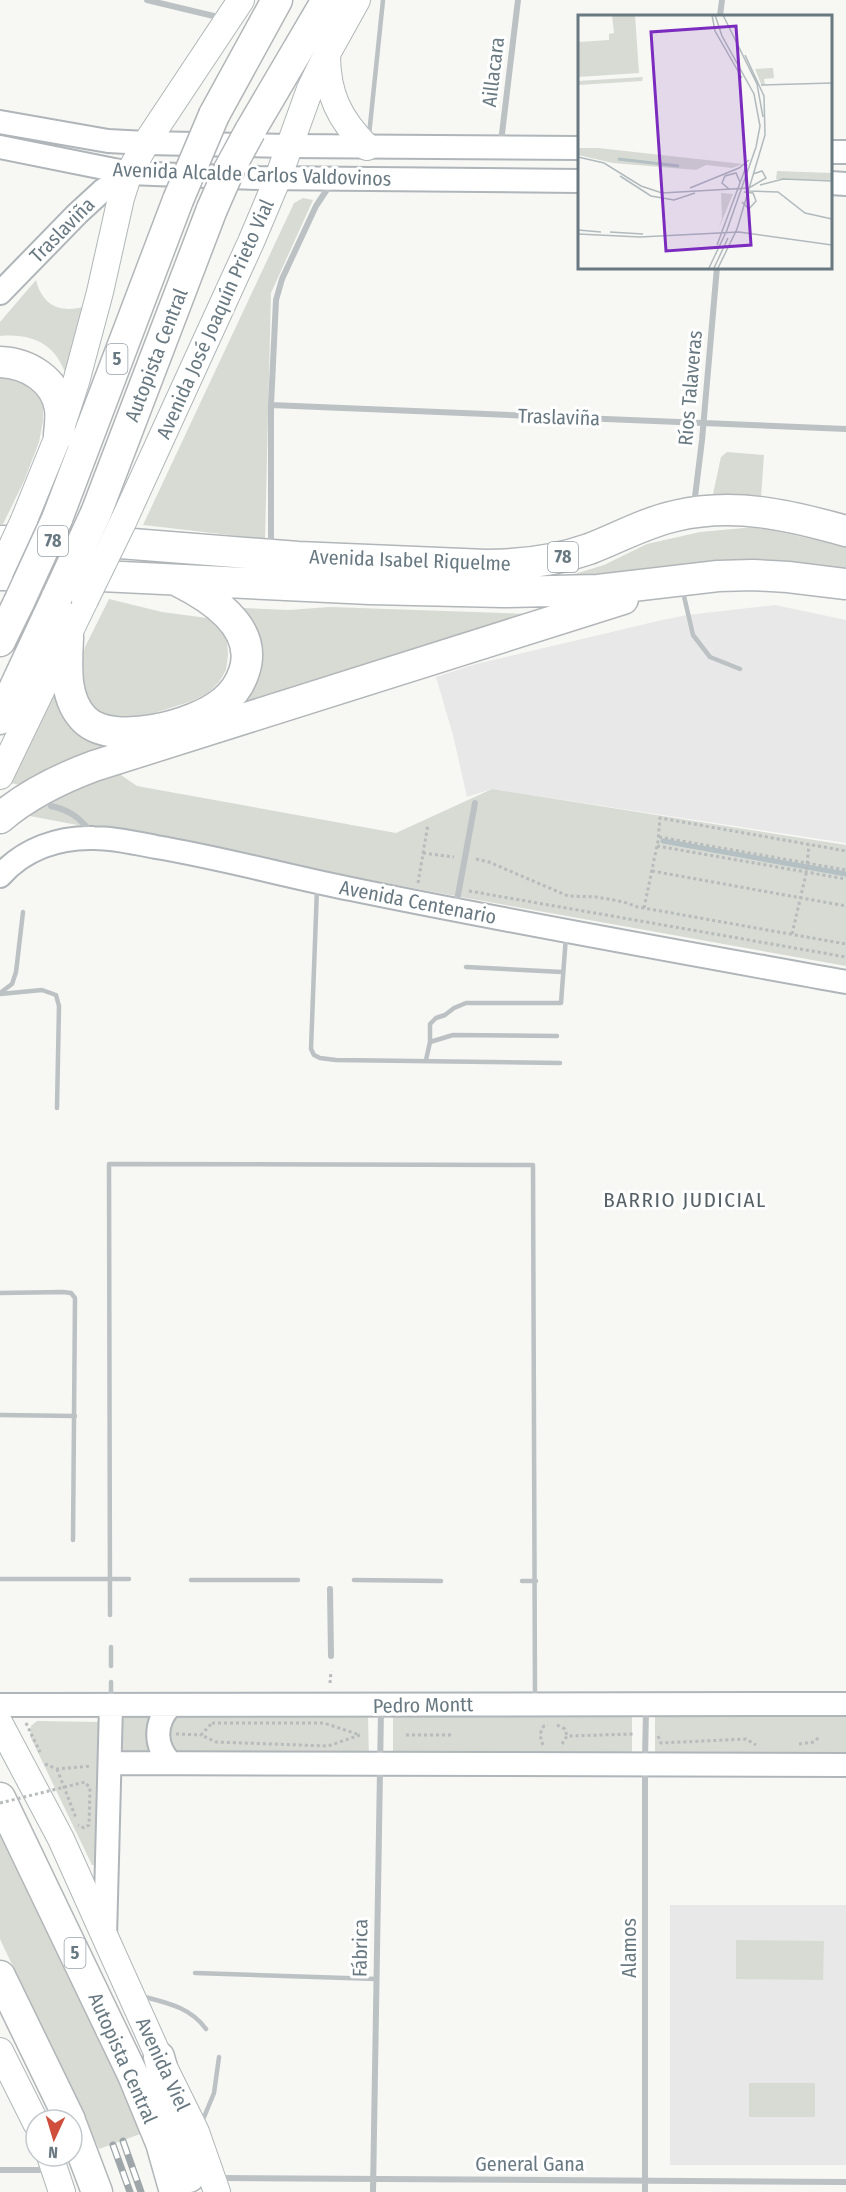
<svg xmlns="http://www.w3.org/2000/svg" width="846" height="2192" viewBox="0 0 846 2192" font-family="'Fira Sans Condensed',sans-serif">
  <rect width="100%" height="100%" fill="#f7f7f4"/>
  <path fill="#e8e8e8" d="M775 605 846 620V843L492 789 467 797 453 735 436 677 476 664 658 621 687 615Z
    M670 1905H846V2165H670Z"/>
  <path fill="#d7dbd4" d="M303 198 313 200 271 293 265 539 143 525 294 203Z
    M36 280C43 308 63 314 89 305L68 381C58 346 36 333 0 336V322Z
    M0 370 23 375 43 400V421L39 442 24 481 3 524H0Z
    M727 452 764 455 761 497 713 494 721 457Z
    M755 527 846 546V571L545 583 604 565 647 544 700 532Z
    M109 599 162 612 207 618 219 628 227 640 228 655 226 670 219 682 208 693 192 701 136 719 98 715 86 702 80 667 85 647Z
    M330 607 528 614 234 706 259 639 256 629 243 608 288 610Z
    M53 686 56 702 69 723 128 743 20 785 10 783Z
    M118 773 137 786 396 833 492 789 846 845V966L450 895 19 814 56 789Z
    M655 1714H846V1753H655Z
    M122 1715 368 1717 369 1760 122 1759Z
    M632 1716V1757L393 1758V1717Z
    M37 1721 98 1722 103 1728 99 1865H92L30 1736 31 1726Z
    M0 1827 83 1996 143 2133 99 2149 0 1939Z
    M736 1940 824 1941 823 1980 736 1979Z
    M749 2083H815V2117H749Z"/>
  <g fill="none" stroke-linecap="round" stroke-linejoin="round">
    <path stroke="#b4c0c3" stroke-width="5" d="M663 841 846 874"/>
    <defs>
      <path id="secondary" d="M0 122 108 141 146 143 288 146 579 148
        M0 147 129 173 259 178 579 181
        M830 152H846
        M830 183 846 184
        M0 293 77 214 102 191 129 173
        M0 876C24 849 58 837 94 838 114 838 136 843 156 847 222 858 286 876 351 889 516 923 681 952 846 982
        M0 1705 846 1704
        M110 1763 846 1765
        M171 1763C154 1746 154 1723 171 1705
        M105 1937 111 1705"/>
      <path id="primary" d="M327 54C327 94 339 119 367 147
        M24 520 59 434 76 382 100 292 121 198 129 173 146 143 241 0
        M123 522 251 242 278 178 310 89 327 54 357 0
        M0 776 85 600
        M0 1724 61 1839 159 2057 196 2132 217 2192
        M0 2051 36 2123
        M50 2156 62 2192"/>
      <path id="highway" d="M214 115 277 0
        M250 131 327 0
        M0 362C28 363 56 380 60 409 61 417 60 426 59 434
        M96 513 212 209
        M57 519 178 200
        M0 541 107 542 298 557 486 565C521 565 555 561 589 549 618 538 644 523 675 516 734 502 789 515 846 531
        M0 575 101 576 370 589 503 592 598 590 718 576 753 575 788 577 846 584
        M68 637C67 664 63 699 85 720 113 747 196 725 223 702 232 695 240 684 244 672 259 628 212 598 178 581
        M0 641 19 602
        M0 719 57 597
        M0 818C28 794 59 779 94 766L623 599
        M0 1798 133 2075 161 2143 175 2192
        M0 1976 70 2120
        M159 2057 183 2144 189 2177
        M72 2126 97 2192"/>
    </defs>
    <use href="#secondary" stroke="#afb5b9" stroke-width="26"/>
    <use href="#primary" stroke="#b0b6b8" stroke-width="28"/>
    <use href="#highway" stroke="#b2b6b9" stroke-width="33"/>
    <path stroke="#b7bbbc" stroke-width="3" stroke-dasharray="3 3" stroke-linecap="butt" d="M659 837 846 870
      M657 846 846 879
      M423 853 454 857
      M476 859 489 862 568 896 597 897 624 902 638 907 846 944
      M652 871 846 906
      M418 883 428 824
      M469 891 846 957
      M644 908 658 841 660 818 846 851
      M792 934 806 874 809 845
      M330 1683 331 1671
      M26 1723 40 1752
      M212 1723H324L360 1735 328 1746 216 1742 201 1735Z
      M557 1725 565 1729 567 1736
      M176 1734 201 1735
      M406 1735H451
      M658 1736 661 1743 746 1739 756 1745
      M562 1744 567 1736 635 1734
      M799 1744 814 1742 819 1737
      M543 1745C540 1738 539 1733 544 1726L548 1725
      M45 1764 57 1769 91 1766
      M57 1769 76 1818"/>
    <path stroke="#bcc1c4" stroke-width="4.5" d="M369 135 383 0
      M683 592 693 635 710 657 740 669
      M317 888 311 1049 314 1055 320 1058 336 1060 560 1063
      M466 967 562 972
      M0 993 12 984 16 972 23 912
      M0 994 42 990 56 995 59 1006 57 1108
      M430 1042 453 1035 557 1036
      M426 1060 430 1042V1024L436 1018 445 1015 454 1008 466 1003H561L566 936
      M0 1293 63 1292 71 1293 75 1298 73 1540
      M0 1415 75 1416
      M0 1579H129
      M191 1580H298
      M354 1580 441 1581
      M522 1581H536
      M110 1615 109 1164 533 1165 535 1698
      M111 1647V1666
      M111 1699V1682
      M195 1973 376 1979
      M141 1996C167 2003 190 2007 206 2029
      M202 2122 214 2093 219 2057"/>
    <path stroke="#bcc1c4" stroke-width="6" d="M147 0 222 18
      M720 16 722 0
      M501 142 518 0
      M271 405 846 429
      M694 505 702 440 717 267
      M271 546V405L276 300 282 279 316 206 330 185
      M51 806C69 810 79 817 90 831
      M456 906 475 803
      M330 1589 331 1656
      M645 1759 646 1710
      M0 2170H47
      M220 2178 846 2182
      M373 2192 381 1710
      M645 2192V1770"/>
    <use href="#secondary" stroke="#fff" stroke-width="22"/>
    <use href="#primary" stroke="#fff" stroke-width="26"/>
    <use href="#highway" stroke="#fff" stroke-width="30"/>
    <defs>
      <path id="rail" d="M123 2141 141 2192
        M113 2145 130 2192"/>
    </defs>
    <use href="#rail" stroke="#9fa6aa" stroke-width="7"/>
    <use href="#rail" stroke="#fff" stroke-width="4.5" stroke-dasharray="14" stroke-linecap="butt"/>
    <defs>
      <path id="primary-bridge" d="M0 572 24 520
        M85 600 123 522"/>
      <path id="highway-bridge" d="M178 200 214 115
        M212 209 230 168 250 131
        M57 597 96 513
        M19 602 57 519"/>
    </defs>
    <use href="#primary-bridge" stroke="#b0b6b8" stroke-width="28" stroke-linecap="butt"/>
    <use href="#highway-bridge" stroke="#b2b6b9" stroke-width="33" stroke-linecap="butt"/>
    <path stroke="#b7bbbc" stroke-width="3" stroke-dasharray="3 3" stroke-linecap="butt" d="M0 1803 85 1782 90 1788 89 1825 84 1828 78 1825"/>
    <use href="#primary-bridge" stroke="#fff" stroke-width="26"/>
    <use href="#highway-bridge" stroke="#fff" stroke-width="30"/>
  </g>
  <g text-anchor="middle" stroke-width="6" stroke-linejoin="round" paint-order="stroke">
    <g fill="#fff" stroke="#96a1a8" stroke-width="1.5">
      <rect x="106.5" y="344" width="21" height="30" rx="4.5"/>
      <rect x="38" y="526" width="30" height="30" rx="4.5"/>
      <rect x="548" y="542" width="30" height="30" rx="4.5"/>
      <rect x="64.5" y="1938" width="21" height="30" rx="4.5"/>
    </g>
    <g font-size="18" font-weight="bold" fill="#697982">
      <text x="117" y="365">5</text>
      <text x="53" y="547">78</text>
      <text x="563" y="563">78</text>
      <text x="75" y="1959">5</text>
    </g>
    <g font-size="20" fill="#697982" stroke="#fff">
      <text transform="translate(493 72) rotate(-83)" y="7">Aillacara</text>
      <text transform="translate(252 174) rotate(2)" y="7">Avenida Alcalde Carlos Valdovinos</text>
      <text transform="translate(62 230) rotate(-45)" y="7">Traslaviña</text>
      <text transform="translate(215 319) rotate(-66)" y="7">Avenida José Joaquín Prieto Vial</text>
      <text transform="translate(156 355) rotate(-69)" y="7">Autopista Central</text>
      <text transform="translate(690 388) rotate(-85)" y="7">Ríos Talaveras</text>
      <text transform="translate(559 417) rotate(2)" y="7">Traslaviña</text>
      <text transform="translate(410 560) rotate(2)" y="7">Avenida Isabel Riquelme</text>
      <text transform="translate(418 902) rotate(11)" y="7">Avenida Centenario</text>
      <text transform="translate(423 1705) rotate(-1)" y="7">Pedro Montt</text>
      <text transform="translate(360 1948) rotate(-89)" y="7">Fábrica</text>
      <text transform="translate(629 1948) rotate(-90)" y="7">Alamos</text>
      <text transform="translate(123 2058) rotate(66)" y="7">Autopista Central</text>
      <text transform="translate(163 2064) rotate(65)" y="7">Avenida Viel</text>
      <text x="530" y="2171">General Gana</text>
    </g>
    <g font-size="21" letter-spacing="1.5" fill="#566268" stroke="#fff">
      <text x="685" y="1207">BARRIO JUDICIAL</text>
    </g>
  </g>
  <g transform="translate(578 15)">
    <rect width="254" height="254" fill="#f7f7f4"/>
    <path d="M34 0H57L61 58 0 62V27L31 25V19L36 18ZM195 53 196 63 186 64 187 71 183 69 177 54ZM65 62 64 66 0 70V66ZM0 133H20L165 149 154 153 128 150 118 155 35 148 0 140ZM199 156 253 158V165L198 164ZM143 178 155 179 141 213 144 203Z" fill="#d7dbd4"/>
    <path fill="none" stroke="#b4c0c3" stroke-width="3" d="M40 144 101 151"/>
    <path fill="none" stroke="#b1babc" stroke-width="1.5" d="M134 0 137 16 164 63M145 0 179 69 185 102M183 70 254 68M0 142 26 148 63 171 84 178 171 173 188 163 184 156 175 159M42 161 73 181 96 185 117 178M182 170 205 164 254 166M112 173 161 153 171 145M151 174 144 168 147 161 158 158 162 167M171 176 200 177 227 198 254 204M164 187 171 194 178 186 175 178 166 177M0 215 23 217M32 217 65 219M0 219 62 222 161 217 254 230M139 230 169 149M131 253 149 215 178 132 182 111 176 79 144 21 137 0M136 253 150 223M140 253 159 214 187 120 186 81 167 40"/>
    <path fill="#7b2cbf" fill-opacity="0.15" stroke="#7b2cbf" stroke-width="3" d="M158 11 173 230 88 236 73 17Z"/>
    <rect width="254" height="254" fill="none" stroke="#697982" stroke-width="3"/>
  </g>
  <g transform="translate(54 2138) rotate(184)"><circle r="28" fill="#ffffff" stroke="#c3c9cd" stroke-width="1.5"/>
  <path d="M0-4.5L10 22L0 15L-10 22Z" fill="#cf4f3c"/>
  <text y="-9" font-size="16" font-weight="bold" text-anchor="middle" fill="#697982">N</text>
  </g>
</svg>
